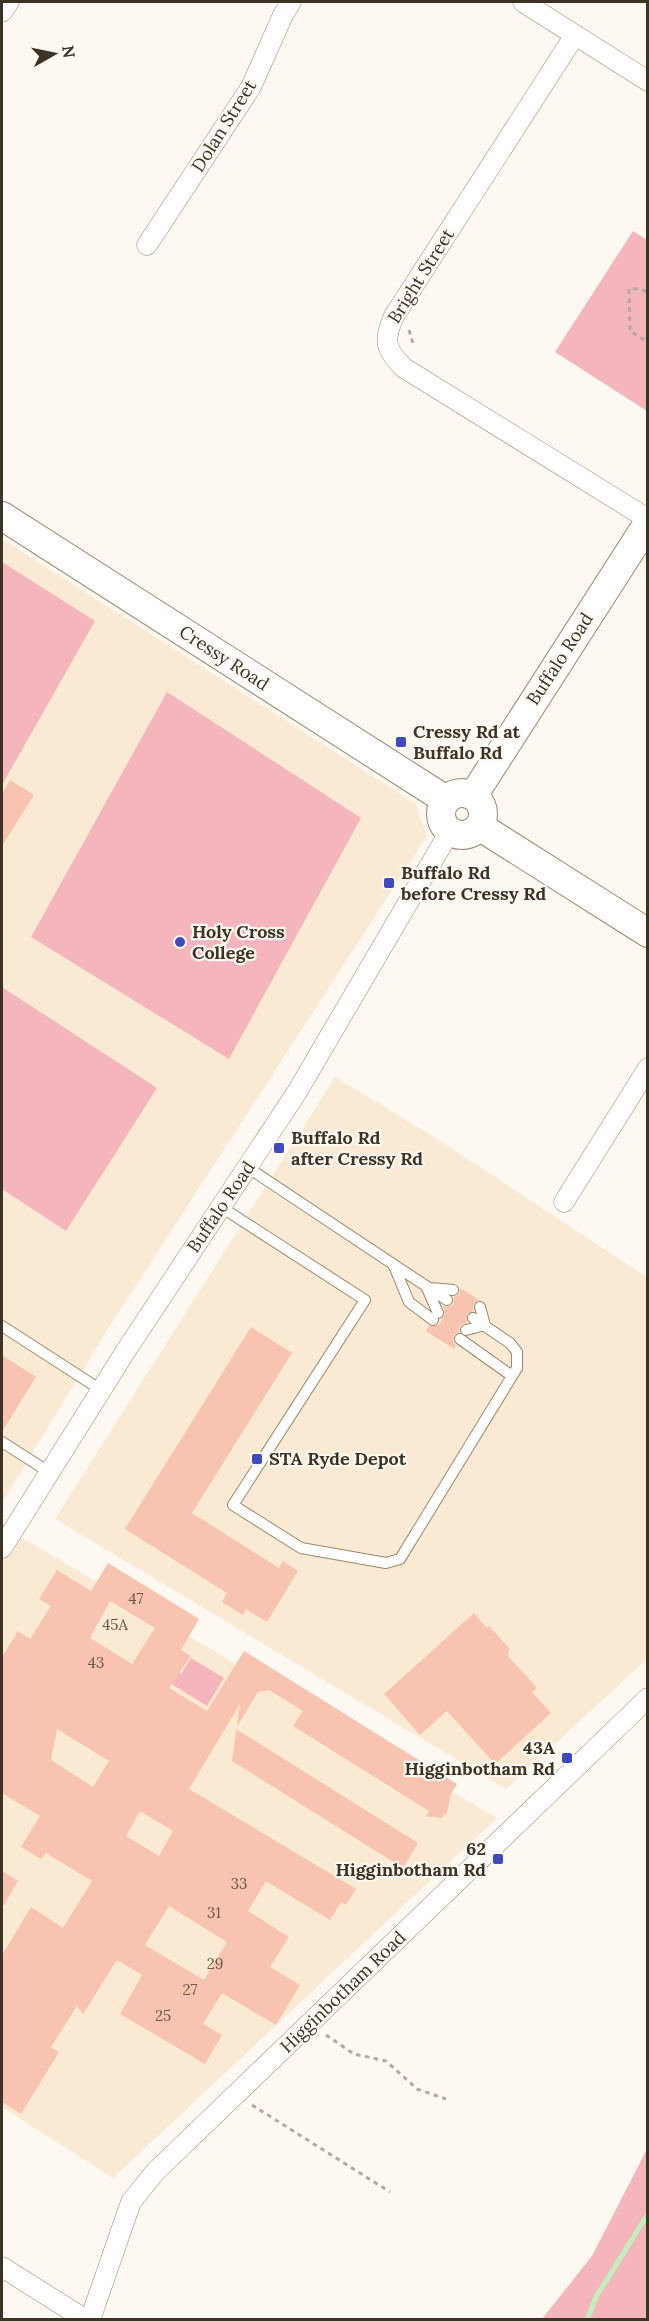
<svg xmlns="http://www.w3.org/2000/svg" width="649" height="2321" viewBox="0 0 649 2321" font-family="Lora,serif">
  <rect width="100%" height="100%" fill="#fdf8f2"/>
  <path fill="#fbead3" d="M2 539 416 804 427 836 104 1335 2 1503Z
    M335 1077 434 1137 647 1277V1659L506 1789 55 1519Z
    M2 1526 497 1818 113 2178 2 2107Z"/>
  <path fill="#f4b5bc" d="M633 231 647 240V411L555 352Z
    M2 562 95 621 2 785Z
    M167 692 361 818 229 1059 31 937Z
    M2 987 157 1088 66 1231 2 1189Z
    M143 1651 181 1674 191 1658 224 1678 207 1706 136 1662Z
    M647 2149V2319H542L592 2256Z"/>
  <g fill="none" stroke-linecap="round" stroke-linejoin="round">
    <path stroke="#c2efbc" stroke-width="5" d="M587 2320 596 2297 648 2214"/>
  </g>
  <path fill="#f8c4af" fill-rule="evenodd" d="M10 780 34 795 2 846V794Z
    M460 1288 479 1300 473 1305V1311L467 1314V1322L460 1325 459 1332 454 1335 453 1342 456 1345 454 1349 426 1331 429 1326 439 1325 445 1314 443 1306 447 1307 453 1305 454 1297 459 1294Z
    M251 1327 292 1353 192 1513 279 1568 283 1561 298 1571 267 1622 246 1609 243 1615 222 1602 227 1593 125 1529Z
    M2 1355 36 1377 2 1432Z
    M108 1563 199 1619 181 1650 191 1656 169 1688 207 1711 244 1651 457 1784 451 1794 447 1812 442 1818 426 1816 429 1811 293 1726 303 1711 269 1690 258 1692 237 1727 240 1704 189 1789 356 1889 346 1905 341 1902 330 1920 266 1881 248 1911 289 1937 270 1967 300 1985 276 2025 222 1993 203 2024 222 2035 205 2064 120 2014 142 1975 117 1960 83 2014 77 2006 51 2047 59 2052 21 2114 2 2102V1955L31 1907 63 1928 92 1881 46 1853 41 1859 21 1847 40 1816 2 1793V1657L18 1631 30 1639 51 1606 39 1599 57 1570 91 1591ZM110 1601 155 1628 132 1664 90 1638ZM57 1729 109 1761 93 1787 51 1760ZM140 1811 173 1831 159 1856 126 1836ZM169 1906 227 1942 204 1980 145 1945Z
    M474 1613 486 1627 489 1626 510 1649 508 1652V1656L537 1688 532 1692 551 1713 495 1764 447 1711 420 1735 384 1694Z
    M236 1729 418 1843 403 1868 232 1761Z
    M2 1871 18 1881 2 1908Z"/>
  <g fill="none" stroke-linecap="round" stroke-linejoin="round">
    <defs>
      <path id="lane" d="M247 1167 447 1300
        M221 1207 365 1300 233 1505 301 1548 386 1563 400 1559 517 1368V1352L510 1343 473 1318
        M394 1266 409 1302 433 1320
        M427 1288 438 1313
        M430 1288 453 1290
        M480 1307 485 1325
        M2 1326 101 1390
        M466 1330 485 1325
        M460 1339 512 1376
        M2 1442 49 1472"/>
      <path id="street" d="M523 2 648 81
        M2 12 9 2
        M575 35 394 316C383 341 385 349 404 368L648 519
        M147 245 251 87 283 15 291 2
        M564 1202 648 1068
        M2 1548 127 1349 297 1092 450 831
        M2 2267 86 2320
        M90 2320 131 2202 155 2172 648 1698"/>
      <path id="secondary" d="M2 516 446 800
        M441 814a21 21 0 1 1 42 0a21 21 0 1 1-42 0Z
        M473 796 648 523
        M479 826 648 933"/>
    </defs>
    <use href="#lane" stroke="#9b8769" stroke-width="12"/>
    <use href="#street" stroke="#9b8769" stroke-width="21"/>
    <use href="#secondary" stroke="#9b8769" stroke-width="30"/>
    <path stroke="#b0aaa1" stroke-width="3" stroke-dasharray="4.5 4.5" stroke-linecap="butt" d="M648 275 647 292 640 289H629L630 331 648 342
      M409 330 414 347
      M326 2035 354 2054 386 2061 417 2089 446 2099
      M252 2105 390 2192"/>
    <use href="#lane" stroke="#fff" stroke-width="10"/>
    <use href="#street" stroke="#fff" stroke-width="20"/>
    <use href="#secondary" stroke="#fff" stroke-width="28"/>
  </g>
  <g fill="#404abf" stroke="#fdf8f2" stroke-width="2">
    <rect x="395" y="736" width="12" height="12" rx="3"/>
    <rect x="383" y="877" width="12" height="12" rx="3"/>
    <circle cx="180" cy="942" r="6"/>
    <rect x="273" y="1142" width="12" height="12" rx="3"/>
    <rect x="251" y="1453" width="12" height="12" rx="3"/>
    <rect x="561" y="1752" width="12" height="12" rx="3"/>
    <rect x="492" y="1853" width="12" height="12" rx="3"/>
  </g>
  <g text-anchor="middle" stroke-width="4.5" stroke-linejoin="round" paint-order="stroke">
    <g font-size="15" fill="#6b5748">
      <text x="136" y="1604">47</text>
      <text x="115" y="1630">45A</text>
      <text x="96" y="1668">43</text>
      <text x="239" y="1889">33</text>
      <text x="214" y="1918">31</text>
      <text x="215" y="1969">29</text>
      <text x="190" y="1995">27</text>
      <text x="163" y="2021">25</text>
    </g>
    <g font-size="18" fill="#3c3326" stroke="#fdf8f2">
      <text transform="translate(224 126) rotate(-58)" y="6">Dolan Street</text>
      <text transform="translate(421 276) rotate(-58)" y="6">Bright Street</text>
      <text transform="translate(224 658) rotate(33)" y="6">Cressy Road</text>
      <text transform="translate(560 659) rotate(-57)" y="6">Buffalo Road</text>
      <text transform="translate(221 1207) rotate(-56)" y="6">Buffalo Road</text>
      <text transform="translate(343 1992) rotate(-44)" y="6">Higginbotham Road</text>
    </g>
    <g font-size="18" font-weight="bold" fill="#3c3326" stroke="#fdf8f2" text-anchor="start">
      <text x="413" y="738">Cressy Rd at<tspan x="413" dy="21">Buffalo Rd</tspan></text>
      <text x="401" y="879">Buffalo Rd<tspan x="401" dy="21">before Cressy Rd</tspan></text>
      <text x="192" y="938">Holy Cross<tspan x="192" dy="21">College</tspan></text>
      <text x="291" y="1144">Buffalo Rd<tspan x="291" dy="21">after Cressy Rd</tspan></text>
      <text x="269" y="1465">STA Ryde Depot</text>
      <text x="555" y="1754" text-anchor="end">43A<tspan x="555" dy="21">Higginbotham Rd</tspan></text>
      <text x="486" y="1855" text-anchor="end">62<tspan x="486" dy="21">Higginbotham Rd</tspan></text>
    </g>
  </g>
  <rect width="649" height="2321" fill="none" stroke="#3c3326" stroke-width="6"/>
  <g transform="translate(54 54) rotate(81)" stroke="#fdf8f2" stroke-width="4.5" paint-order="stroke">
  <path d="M0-4.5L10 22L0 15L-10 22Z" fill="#3c3326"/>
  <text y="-9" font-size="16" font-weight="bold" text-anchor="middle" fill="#3c3326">N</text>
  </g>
</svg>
